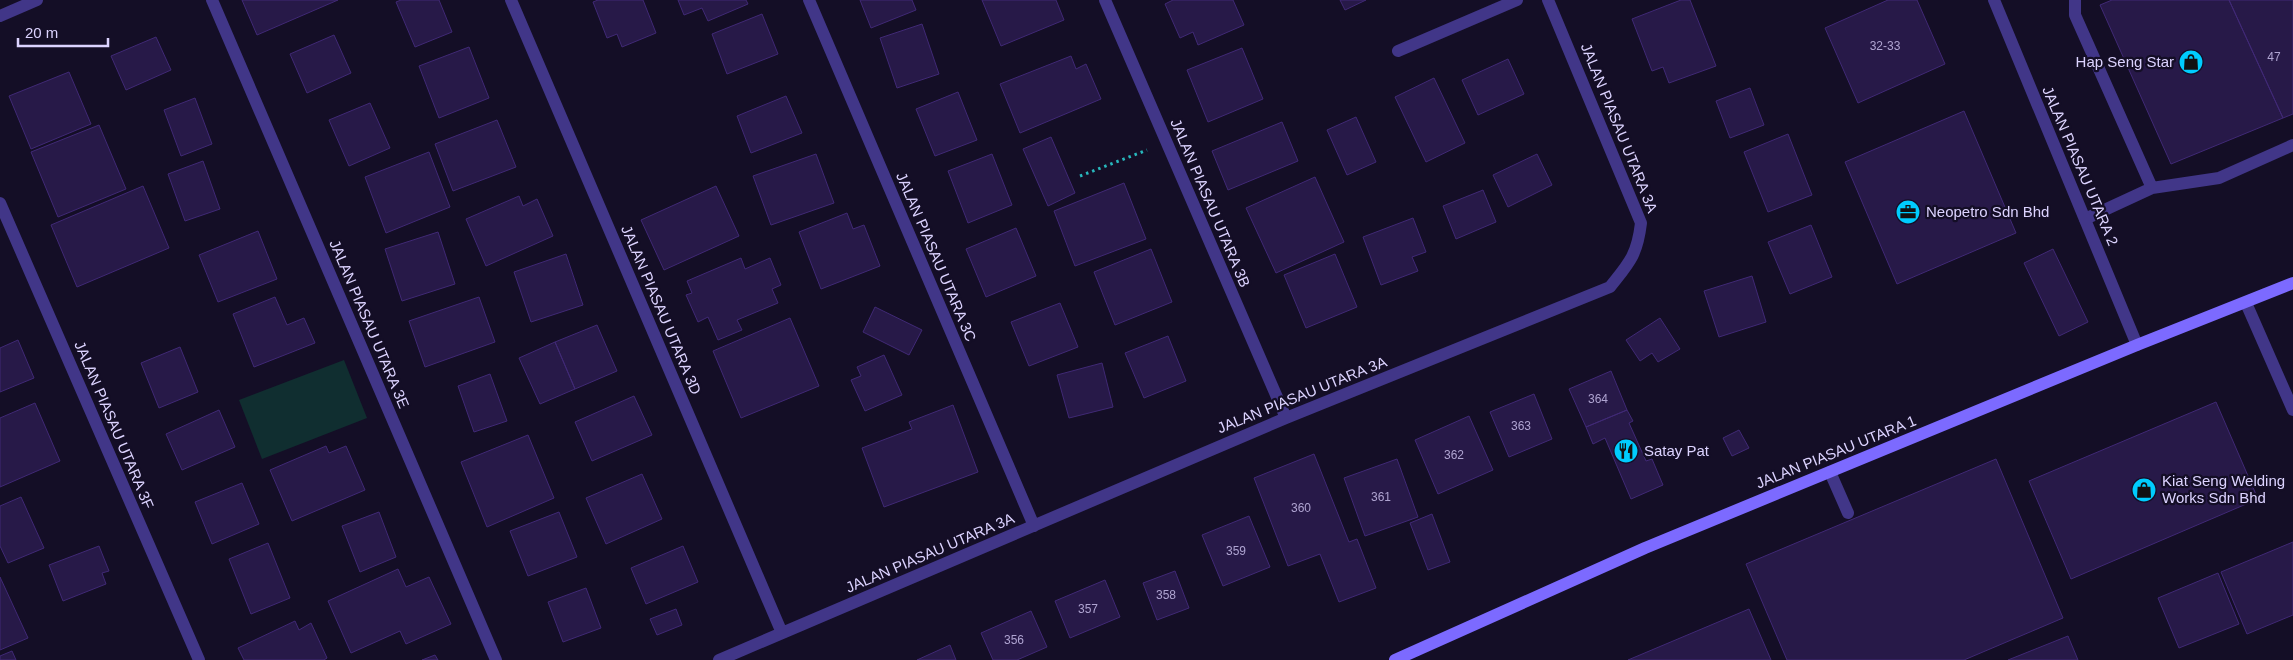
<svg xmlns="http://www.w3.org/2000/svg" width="2293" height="660" viewBox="0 0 2293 660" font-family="Helvetica,sans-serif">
  <rect width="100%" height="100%" fill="#140e26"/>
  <path fill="#102e30" d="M344 360 367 418 262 459 239 400Z"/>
  <path fill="#271948" stroke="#402975" d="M242 0H338L257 35Z
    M401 0H439L452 32 415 47 396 2Z
    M598 0H643L656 33 622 47 617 34 607 38 593 2Z
    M678 0H746L748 4 708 21 702 8 684 15Z
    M860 0H912L916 10 871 28Z
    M982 0H1056L1064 20 1001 46Z
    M1173 0H1233L1244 25 1198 45 1193 32 1180 38 1165 4Z
    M1340 0H1366L1345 10Z
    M1681 0H1690L1716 66 1669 83 1663 67 1652 71 1632 19Z
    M1888 0H1917L1945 64 1858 103 1825 28Z
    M2112 0H2229L2283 118 2171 164 2100 5Z
    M2229 0H2293V114L2283 118Z
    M762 14 778 54 727 74 712 34Z
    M922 24 939 74 897 88 880 38Z
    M334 35 351 73 307 93 290 54Z
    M156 37 171 70 126 90 111 56Z
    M469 47 489 98 439 118 419 66Z
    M1242 48 1263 99 1208 122 1187 70Z
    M1071 56 1076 69 1086 64 1101 99 1020 133 1000 84Z
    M1508 59 1524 94 1478 115 1462 80Z
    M69 72 91 124 31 149 9 96Z
    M1434 78 1465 143 1426 162 1395 97Z
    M1750 88 1764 125 1730 138 1716 101Z
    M958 92 977 140 935 156 916 109Z
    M786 96 802 133 751 153 737 116Z
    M195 98 212 144 181 156 164 110Z
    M370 103 390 148 349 166 329 120Z
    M1964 111 2016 233 1897 284 1845 162Z
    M1356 117 1376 162 1347 175 1327 130Z
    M497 120 516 167 453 191 435 144Z
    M1282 122 1298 161 1228 190 1212 151Z
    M99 125 126 189 58 217 31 152Z
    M1788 134 1812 195 1768 212 1744 152Z
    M1051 137 1075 193 1048 206 1023 149Z
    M429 152 450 207 386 233 365 177Z
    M816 154 834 203 771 225 753 176Z
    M992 154 1012 205 968 223 948 171Z
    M1537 154 1552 185 1508 207 1493 175Z
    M203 161 220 209 185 221 168 174Z
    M1315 177 1344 242 1276 273 1246 208Z
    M1124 183 1146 239 1075 266 1054 211Z
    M143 186 169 248 77 287 51 225Z
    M716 186 739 236 664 270 641 220Z
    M1483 190 1496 222 1456 239 1443 206Z
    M519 196 523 206 537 199 553 236 486 266 466 219Z
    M847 213 853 229 864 225 880 266 821 289 799 232Z
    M1413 218 1426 252 1412 257 1418 271 1381 285 1363 237Z
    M1811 225 1832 277 1790 294 1768 242Z
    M1016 228 1036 276 986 297 966 249Z
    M258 231 277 279 218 302 199 255Z
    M438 232 455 284 402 301 385 249Z
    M1151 249 1172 302 1115 325 1094 272Z
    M2053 249 2088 322 2059 336 2024 263Z
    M566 254 583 305 531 322 514 272Z
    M1335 254 1357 307 1306 328 1284 275Z
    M741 258 745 269 770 258 781 285 772 289 778 303 737 320 742 330 718 340 708 317 698 322 686 295 692 293 687 281Z
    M1752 276 1766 322 1719 337 1704 291Z
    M275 297 287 325 304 318 315 343 254 367 233 314Z
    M479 297 495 342 425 367 409 321Z
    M1060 303 1078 347 1029 366 1011 322Z
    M875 307 922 330 909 355 863 332Z
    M790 318 819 386 741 418 713 351Z
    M1660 318 1680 349 1658 362 1652 353 1640 361 1626 340Z
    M597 325 617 371 575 389 555 342Z
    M1168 336 1186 381 1144 398 1125 353Z
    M18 340 34 378 0 392V348Z
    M555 342 575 389 540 404 519 358Z
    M180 347 198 392 159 408 141 363Z
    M884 355 902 395 865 411 851 380 861 376 857 367Z
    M1102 363 1113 407 1069 418 1057 375Z
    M1611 371 1627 410 1586 427 1569 389Z
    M490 374 507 421 474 432 458 386Z
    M1534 394 1552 439 1509 457 1490 412Z
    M634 396 652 435 592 461 575 422Z
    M2216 402 2258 499 2071 579 2029 481Z
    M35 403 60 461 0 487V418Z
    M953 405 978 472 884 507 862 448 912 429 909 422Z
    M219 410 235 447 182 470 166 434Z
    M1627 410 1633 421 1629 423 1646 461 1652 459 1663 485 1631 499 1605 438 1593 444 1586 427Z
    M1469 416 1493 470 1438 494 1415 440Z
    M1739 430 1749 448 1732 456 1723 438Z
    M528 435 554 498 487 527 461 462Z
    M326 446 329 453 346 446 365 490 292 521 270 470Z
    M1314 454 1349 542 1357 539 1376 588 1339 602 1320 554 1288 566 1254 478Z
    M1397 459 1418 517 1365 536 1344 478Z
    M1996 459 2063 618 1964 660H1787L1746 564Z
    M642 474 662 519 606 544 586 498Z
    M242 483 259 524 212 544 195 502Z
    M21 497 44 548 8 563 0 546V506Z
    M379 512 396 557 360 572 342 526Z
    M559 512 577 557 528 576 510 531Z
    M1432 514 1450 562 1428 570 1410 523Z
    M1249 516 1270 567 1223 586 1202 535Z
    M2293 542V615L2247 634 2221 572Z
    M268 543 290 598 251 614 229 559Z
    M99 546 109 571 102 573 106 584 63 601 49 565Z
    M683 546 698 582 646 604 631 568Z
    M398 569 406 587 429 577 451 624 406 644 400 631 351 653 328 601Z
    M1175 571 1189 608 1157 620 1143 583Z
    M2218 573 2239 624 2179 648 2158 598Z
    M0 577 28 638 0 650Z
    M1105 580 1120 617 1070 638 1055 601Z
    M586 588 601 628 563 642 548 602Z
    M676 609 682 625 657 635 650 619Z
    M1749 609 1771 660H1628Z
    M1031 611 1047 647 1017 660H993L981 633Z
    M295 621 299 630 311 623 327 658 324 660H244L238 648Z
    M2068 636 2078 660H2008Z
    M950 645 956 660H917Z
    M12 651 16 660H0V656Z
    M435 655 438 660H422Z"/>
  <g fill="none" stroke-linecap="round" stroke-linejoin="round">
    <path stroke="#28b8bd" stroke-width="3" stroke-dasharray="2.5 4" stroke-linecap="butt" d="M1080 176 1147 150"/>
    <path stroke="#413688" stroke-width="12" d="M2075 0V15L2152 188
      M2085 219 2152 188 2219 178 2293 145
      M2246 303 2293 410
      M1830 472 1848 513"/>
    <path stroke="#413688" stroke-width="12" d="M212 0 496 660
      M511 0 782 633
      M809 0 1034 526
      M1105 0 1286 418
      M1994 0 2137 345
      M0 16 37 0
      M1398 51 1517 0
      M0 203 199 660
      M719 660 1286 418 1610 287C1629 263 1637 256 1641 223L1548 0"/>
    <path stroke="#7c6aff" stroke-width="12" d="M1395 660 1645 548 2137 345 2293 283"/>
  </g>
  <defs>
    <symbol id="shop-disc" viewBox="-11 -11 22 22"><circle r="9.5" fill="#00ccfe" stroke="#140e26"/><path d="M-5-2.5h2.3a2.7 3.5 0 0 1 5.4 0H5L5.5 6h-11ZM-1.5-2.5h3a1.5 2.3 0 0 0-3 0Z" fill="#111"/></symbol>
    <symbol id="office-disc" viewBox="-11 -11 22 22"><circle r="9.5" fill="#00ccfe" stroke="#140e26"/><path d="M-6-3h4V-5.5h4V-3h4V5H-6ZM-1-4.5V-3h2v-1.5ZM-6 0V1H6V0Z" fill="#111"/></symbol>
    <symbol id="restaurant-disc" viewBox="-11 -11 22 22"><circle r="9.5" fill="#00ccfe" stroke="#140e26"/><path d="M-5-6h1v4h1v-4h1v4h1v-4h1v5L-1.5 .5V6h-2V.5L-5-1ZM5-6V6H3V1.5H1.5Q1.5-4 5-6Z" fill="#111"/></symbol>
  </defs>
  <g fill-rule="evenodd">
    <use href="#shop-disc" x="2177" y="48" width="28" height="28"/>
    <use href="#office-disc" x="1894" y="198" width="28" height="28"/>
    <use href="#restaurant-disc" x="1612" y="437" width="28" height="28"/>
    <use href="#shop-disc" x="2130" y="476" width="28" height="28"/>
  </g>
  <g text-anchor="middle" stroke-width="4.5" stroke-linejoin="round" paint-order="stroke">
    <g font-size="12" fill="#afa4d1">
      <text x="1885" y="50">32-33</text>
      <text x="2274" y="61">47</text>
      <text x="1598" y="403">364</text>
      <text x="1521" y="430">363</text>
      <text x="1454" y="459">362</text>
      <text x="1381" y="501">361</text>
      <text x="1301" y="512">360</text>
      <text x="1236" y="555">359</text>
      <text x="1166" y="599">358</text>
      <text x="1088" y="613">357</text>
      <text x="1014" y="644">356</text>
    </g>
    <g font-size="15" fill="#dcd3ff" stroke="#140e26" text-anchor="start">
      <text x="2174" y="67" text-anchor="end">Hap Seng Star</text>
      <text x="1926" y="217">Neopetro Sdn Bhd</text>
      <text x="1644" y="456">Satay Pat</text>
      <text x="2162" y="486">Kiat Seng Welding<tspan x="2162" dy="17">Works Sdn Bhd</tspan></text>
    </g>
    <g font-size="15" fill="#dcd3ff" stroke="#140e26">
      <text transform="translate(1619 128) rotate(68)" y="5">JALAN PIASAU UTARA 3A</text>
      <text transform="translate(2080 166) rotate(67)" y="5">JALAN PIASAU UTARA 2</text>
      <text transform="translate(1210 203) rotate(67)" y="5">JALAN PIASAU UTARA 3B</text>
      <text transform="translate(936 257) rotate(67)" y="5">JALAN PIASAU UTARA 3C</text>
      <text transform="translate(661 310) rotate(67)" y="5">JALAN PIASAU UTARA 3D</text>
      <text transform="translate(369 324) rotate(67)" y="5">JALAN PIASAU UTARA 3E</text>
      <text transform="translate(1302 395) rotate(-22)" y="5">JALAN PIASAU UTARA 3A</text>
      <text transform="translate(114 425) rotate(67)" y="5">JALAN PIASAU UTARA 3F</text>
      <text transform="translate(1836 452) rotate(-22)" y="5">JALAN PIASAU UTARA 1</text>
      <text transform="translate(930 553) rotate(-23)" y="5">JALAN PIASAU UTARA 3A</text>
    </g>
  </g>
  <path d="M18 38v8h90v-8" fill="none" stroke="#dcd3ff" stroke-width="2.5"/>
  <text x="25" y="38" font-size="15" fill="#dcd3ff" stroke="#140e26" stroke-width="4" paint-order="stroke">20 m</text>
</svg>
